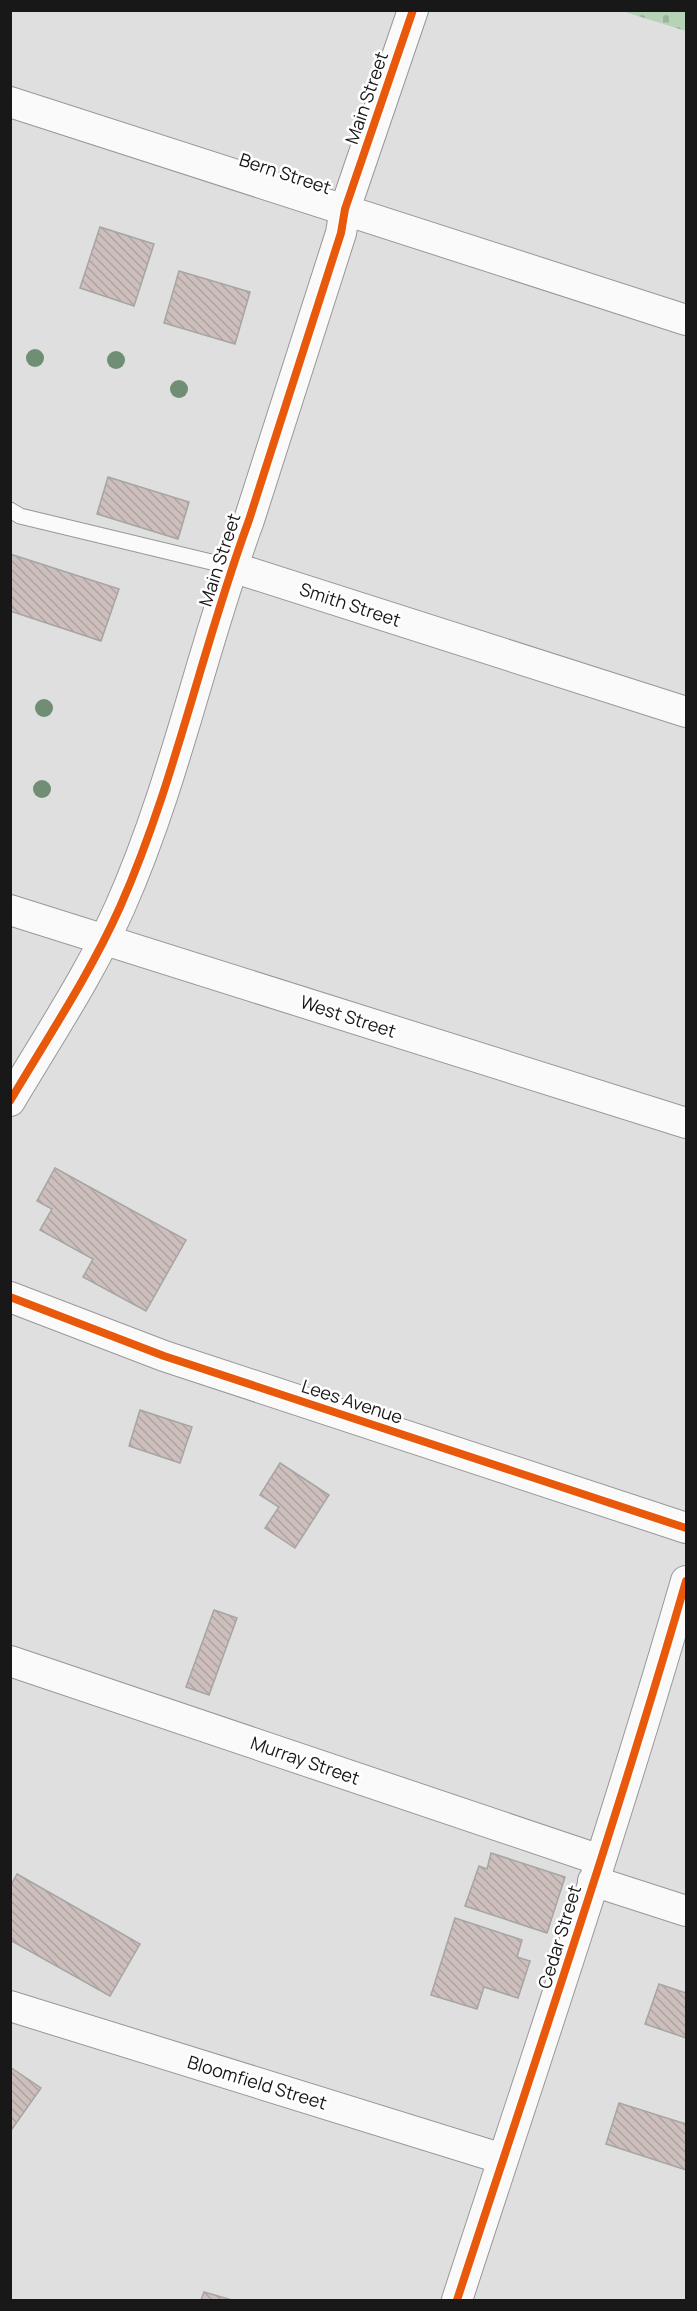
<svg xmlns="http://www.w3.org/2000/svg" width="697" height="2311" viewBox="0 0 697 2311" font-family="Manrope,sans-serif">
  <defs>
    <pattern id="cemetery-stones" width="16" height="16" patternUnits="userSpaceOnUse" patternTransform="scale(1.5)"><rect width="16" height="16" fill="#b6d2b7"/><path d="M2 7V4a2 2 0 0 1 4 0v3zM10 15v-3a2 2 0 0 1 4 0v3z" fill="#9cb49d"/></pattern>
    <pattern id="building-back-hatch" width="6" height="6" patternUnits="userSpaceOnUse" patternTransform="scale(1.5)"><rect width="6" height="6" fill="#cdbfbc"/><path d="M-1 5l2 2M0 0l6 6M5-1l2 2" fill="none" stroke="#afa3a1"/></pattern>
  </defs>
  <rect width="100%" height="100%" fill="#dfdfe0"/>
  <path fill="url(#cemetery-stones)" d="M622 11H686V31Z"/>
  <path fill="url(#building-back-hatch)" stroke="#a6a5a5" stroke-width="1.5" d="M100 227 154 244 134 306 80 288Z
    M179 271 250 292 235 344 164 323Z
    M108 477 189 502 178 539 97 514Z
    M10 554 119 589 101 641 10 611Z
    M55 1168 186 1240 146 1311 83 1277 93 1259 40 1230 52 1209 37 1201Z
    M140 1410 192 1427 180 1463 129 1446Z
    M280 1463 329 1495 295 1548 265 1528 279 1507 260 1495Z
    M214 1610 237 1618 209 1695 186 1687Z
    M491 1853 565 1877 547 1933 465 1906 479 1866 487 1869Z
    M17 1874 140 1944 110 1996 10 1940V1887Z
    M455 1918 522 1940 517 1957 530 1961 518 1998 484 1987 477 2009 431 1995Z
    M659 1984 686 1993V2038L645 2024Z
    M10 2067 41 2088 10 2132Z
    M619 2103 686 2124V2170L606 2144Z
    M204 2292 232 2300H201Z"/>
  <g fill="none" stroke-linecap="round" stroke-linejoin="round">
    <defs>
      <path id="lane" d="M10 510 20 516 232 567"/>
      <path id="street" d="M10 102 686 320
        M232 567 686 712
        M10 910 686 1123
        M10 1101C48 1037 90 974 120 907 175 783 202 647 249 520L341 233 345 209 413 10
        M10 1297 164 1356 686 1528
        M10 1661 600 1860
        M593 1881 686 1911
        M10 2006 503 2159
        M457 2300C535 2061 616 1823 686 1581"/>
    </defs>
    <use href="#lane" stroke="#989898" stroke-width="17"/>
    <use href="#street" stroke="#989898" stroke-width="32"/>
    <use href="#lane" stroke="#fafafa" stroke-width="15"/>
    <use href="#street" stroke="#fafafa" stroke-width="30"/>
    <defs>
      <path id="cycleway" d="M10 1101C48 1037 90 974 120 907 175 783 202 647 249 520L341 233 345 209 413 10
        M10 1297 164 1356 686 1528
        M457 2300C535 2061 616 1823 686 1581"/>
    </defs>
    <use href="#cycleway" stroke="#fff" stroke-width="11"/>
    <use href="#cycleway" stroke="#e8590c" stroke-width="8"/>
  </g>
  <g fill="#708e74">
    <circle cx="35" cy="358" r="9"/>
    <circle cx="116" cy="360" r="9"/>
    <circle cx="179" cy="389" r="9"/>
    <circle cx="44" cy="708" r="9"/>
    <circle cx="42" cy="789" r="9"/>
  </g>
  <g text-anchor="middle" stroke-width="5" stroke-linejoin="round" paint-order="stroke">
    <g font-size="18" fill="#181819" stroke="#fff">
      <text transform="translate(367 98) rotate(-71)" y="6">Main Street</text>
      <text transform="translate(285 174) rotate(18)" y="6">Bern Street</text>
      <text transform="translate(220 560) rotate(-72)" y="6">Main Street</text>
      <text transform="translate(350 605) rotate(18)" y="6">Smith Street</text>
      <text transform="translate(348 1017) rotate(18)" y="6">West Street</text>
      <text transform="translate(352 1402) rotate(18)" y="6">Lees Avenue</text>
      <text transform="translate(305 1761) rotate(19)" y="6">Murray Street</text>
      <text transform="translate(560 1937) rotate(-73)" y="6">Cedar Street</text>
      <text transform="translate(257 2083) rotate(17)" y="6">Bloomfield Street</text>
    </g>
  </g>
  <rect width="697" height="2311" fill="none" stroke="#181819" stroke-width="24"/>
</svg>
